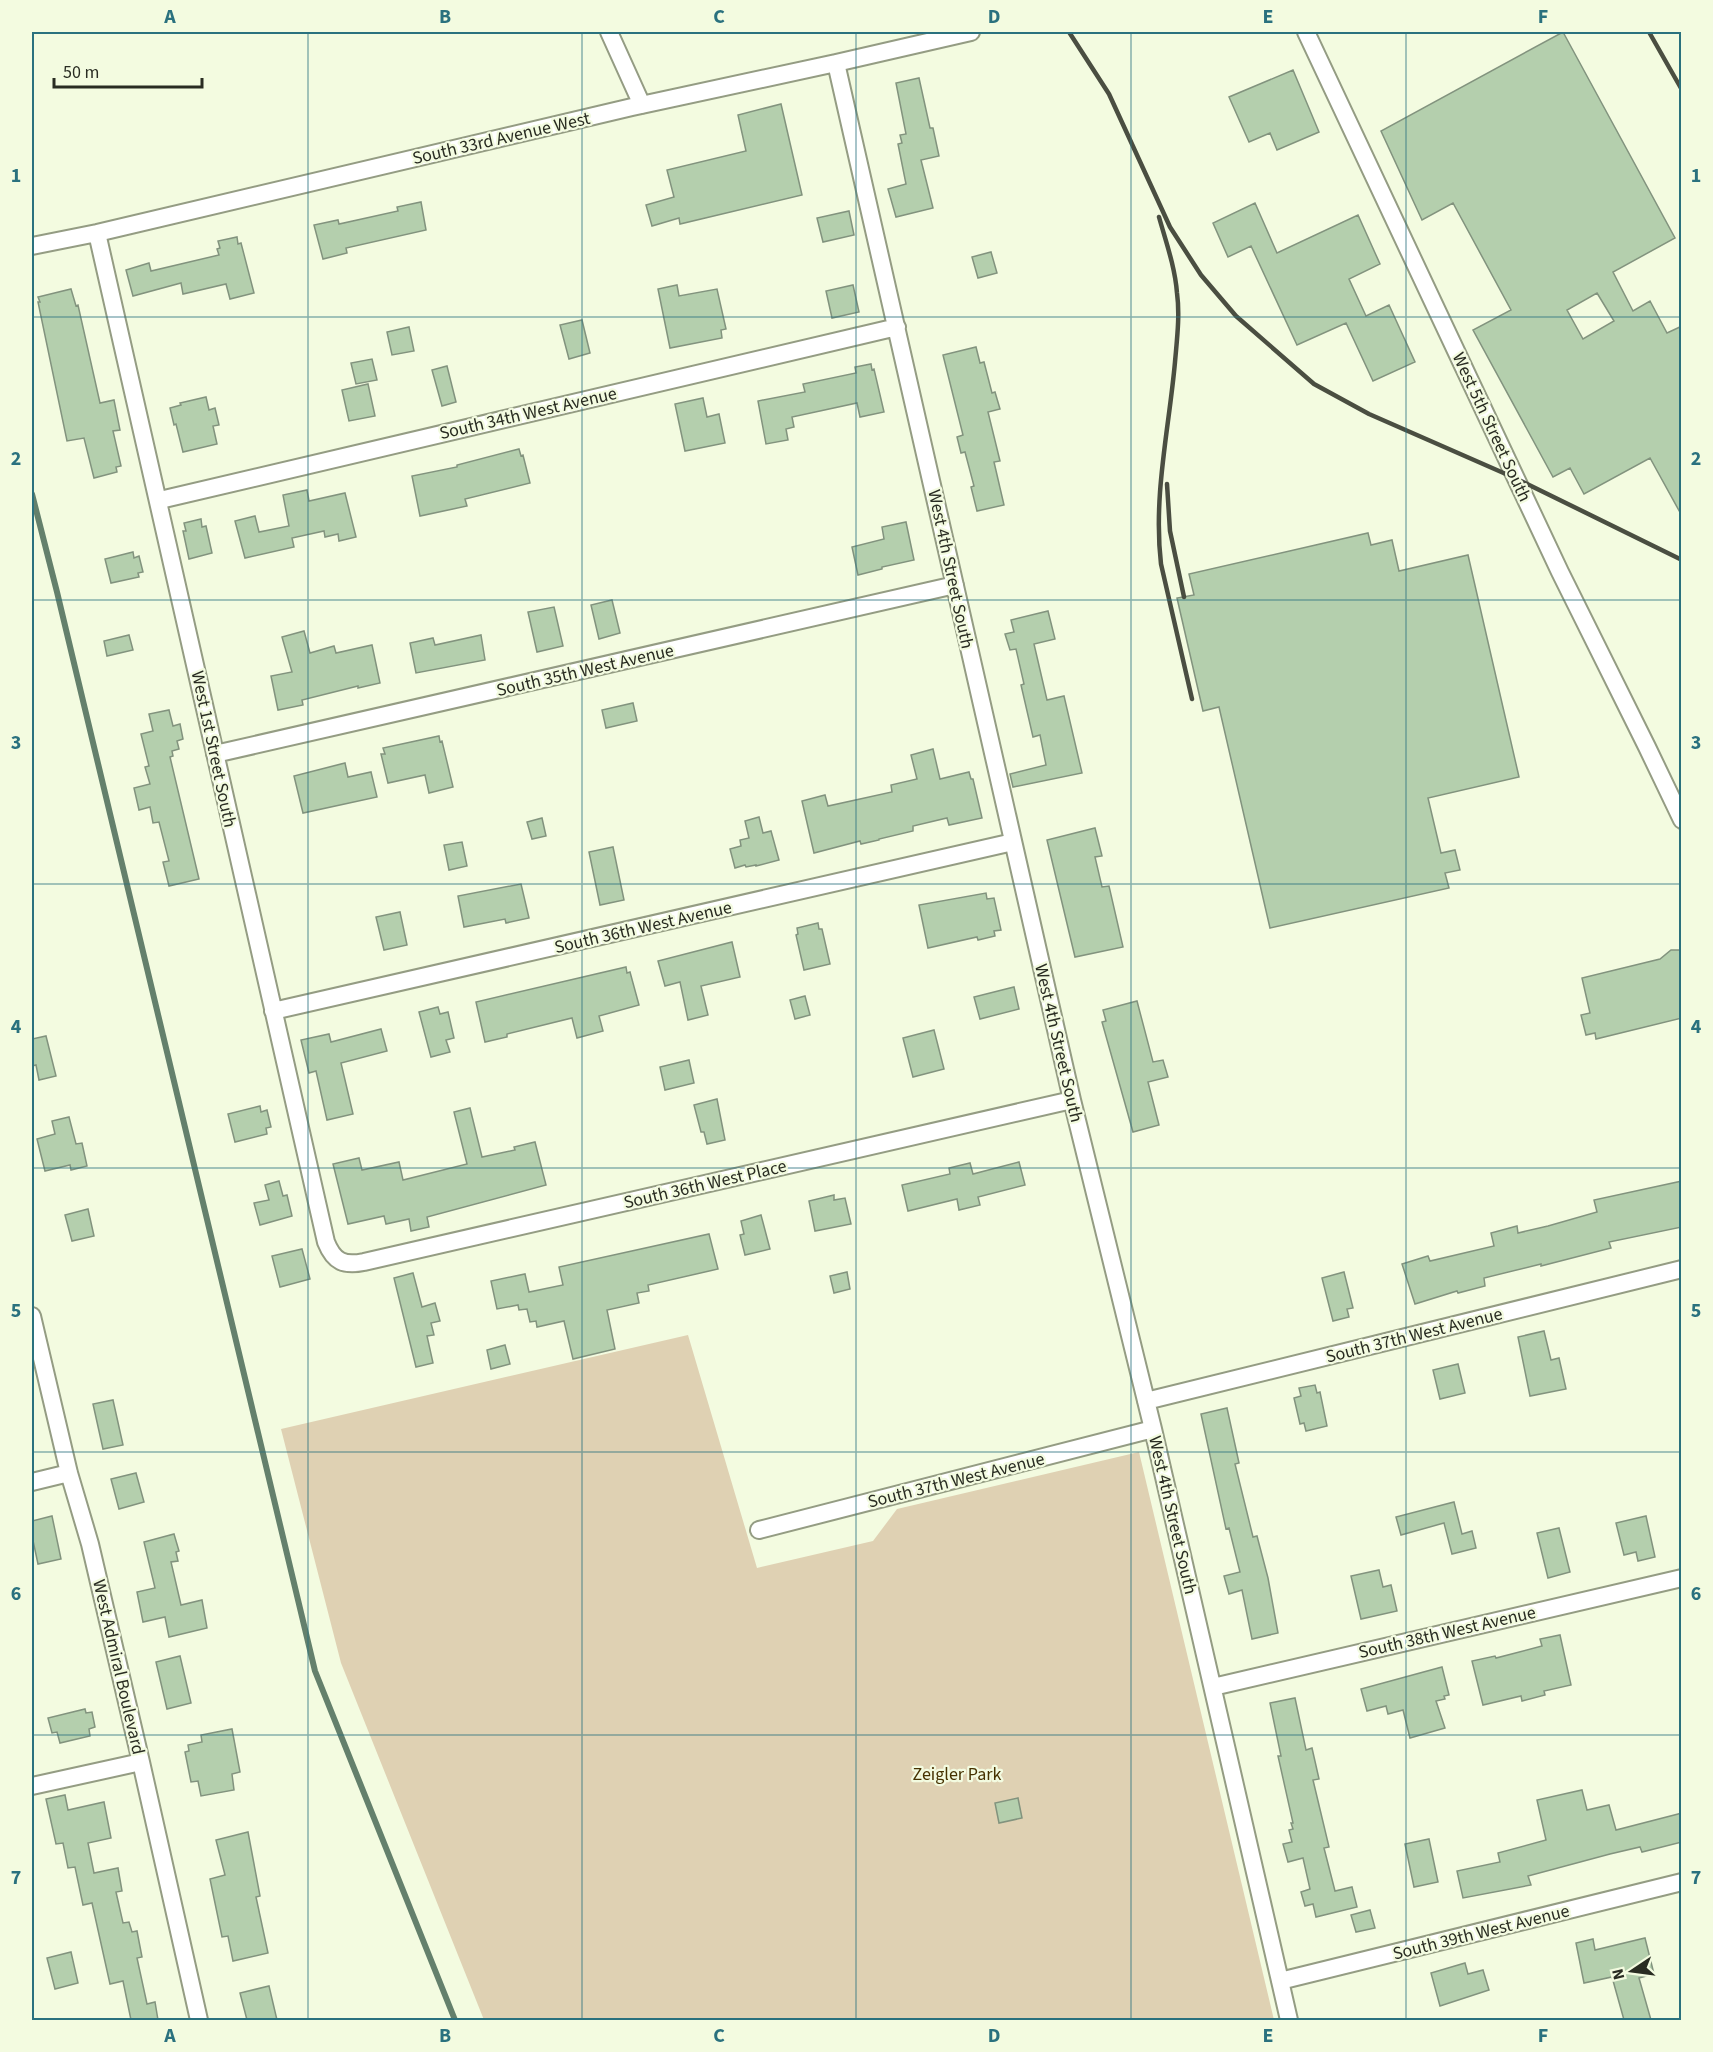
<svg xmlns="http://www.w3.org/2000/svg" width="1713" height="2052" viewBox="0 0 1713 2052" font-family="'Source Sans 3',sans-serif">
  <rect width="100%" height="100%" fill="#f3fbe0"/>
  <path fill="#dfd1b3" d="M688 1335 757 1568 873 1541 897 1509 1139 1452 1274 2020H484L341 1663 281 1429Z"/>
  <g fill="none" stroke-linecap="round" stroke-linejoin="round">
    <path stroke="#64806c" stroke-width="6" d="M32 494 57 592 315 1671 455 2020"/>
  </g>
  <path fill="#b4cfad" stroke="#82937e" stroke-width="1.5" fill-rule="evenodd" d="M1563 32 1675 238 1613 272 1633 311 1650 301 1667 333 1682 326V516L1650 458 1584 494 1570 468 1553 477 1473 330 1511 310 1453 203 1422 220 1381 131ZM1597 293 1614 321 1583 339 1567 310Z
    M1293 70 1319 132 1277 150 1270 133 1249 142 1229 97Z
    M919 78 930 128H933L939 156 921 160 933 208 896 217 888 189 906 184 898 144 902 143 900 135 906 134 896 83Z
    M781 104 802 195 680 224 679 218 652 226 646 205 674 197 667 170 746 151 738 115Z
    M421 202 426 230 346 248 347 253 323 259 314 225 338 220 339 224 398 211 397 207Z
    M1255 203 1277 253 1358 215 1380 264 1349 279 1366 316 1389 305 1415 362 1373 381 1346 323 1297 345 1251 246 1228 257 1213 223Z
    M849 211 854 235 823 242 817 218Z
    M237 237 238 244 241 243 254 293 230 299 226 284 183 294 181 283 133 296 126 270 149 263 151 271 219 255 217 249 220 248 218 241Z
    M991 252 997 273 978 278 972 257Z
    M677 285 679 296 717 289 726 329 721 330 722 338 670 348 658 289Z
    M853 285 859 312 832 318 826 291Z
    M71 289 76 306 78 305 100 403 114 400 120 430 113 431 121 466 116 467 117 472 94 478 84 438 67 441 38 302H40L38 297Z
    M582 320 590 353 569 359 560 325Z
    M409 327 414 351 392 355 387 332Z
    M976 347 980 363 984 362 992 393 995 392 1000 409 988 412 1000 461 994 462 1004 505 977 511 971 487 974 486 965 452 961 453 957 437 963 435 943 355Z
    M372 359 377 380 356 384 351 363Z
    M871 364 872 370 874 369 884 412 860 417 857 403 792 417 794 427 786 429 788 440 766 444 758 401 805 392 803 384 856 373 855 367Z
    M447 366 456 402 442 406 432 370Z
    M368 384 375 416 349 421 342 390Z
    M206 397 209 410 215 408 219 425 213 426 217 444 183 452 176 424 174 425 170 408 181 405 180 403Z
    M703 398 707 417 719 414 725 443 685 451 675 404Z
    M519 449 521 456 523 455 530 483 465 499 467 506 420 516 412 476 457 467V465Z
    M307 490 309 501 345 493 356 537 339 541 338 534 325 537 324 531 292 538 294 547 245 558 235 521 255 516 259 532 289 526 283 495Z
    M201 519 202 527 206 526 212 553 189 559 183 531H186L184 523Z
    M906 522 914 560 882 567V569L858 575 852 547 884 539 882 527Z
    M1368 533 1371 545 1392 540 1399 571 1468 555 1519 777 1428 798 1441 853 1455 850 1460 870 1445 873 1449 888 1270 928 1219 707 1203 711 1177 598 1194 595 1189 574Z
    M133 552 134 558 139 556 143 572 138 573 139 577 111 583 105 559Z
    M612 600 620 633 599 639 591 605Z
    M554 607 563 646 537 652 528 612Z
    M1048 611 1055 639 1034 644 1047 700 1064 696 1082 773 1013 787 1010 774 1046 765 1040 735 1033 737 1021 685 1024 684 1016 649 1010 650 1005 634 1014 632 1011 620Z
    M304 631 310 653 334 646 336 653 372 645 380 683 358 688V686L302 700 303 705 278 710 271 676 292 672 282 637Z
    M129 635 133 650 107 656 104 641Z
    M481 635 485 660 416 673 410 643 433 638 435 645Z
    M633 703 637 721 606 728 602 710Z
    M169 710 173 726 180 724 183 739 177 741 179 749 172 751 173 756 170 757 199 879 169 886 163 862 169 861 159 822 153 823 150 807 139 810 134 788 150 784 145 767 149 766 141 734 153 731 149 714Z
    M439 736 440 742 442 741 453 787 429 793 425 775 388 783 381 754H385L383 748Z
    M933 749 940 779 969 772 971 779H973L982 818 949 825 947 818 913 826V831L879 839V840L861 844 860 841 814 853 802 801 825 795 828 806 892 792 891 785 917 779 911 755Z
    M345 763 348 777 371 772 377 797 303 813 294 776Z
    M759 817 763 833 771 831 779 860 756 866V865L746 867 745 865 735 868 730 849 741 846 740 840 749 838 745 821Z
    M542 818 546 836 532 839 527 822Z
    M1095 828 1102 856 1095 857 1102 887 1109 886 1123 947 1075 957 1047 840Z
    M462 842 467 866 449 870 444 845Z
    M613 847 624 900 600 905 589 852Z
    M521 884 529 918 506 923 505 919 464 927 458 896Z
    M986 893 987 899 994 898 1001 930 994 931 995 936 978 940 977 937 928 948 919 905Z
    M400 912 407 945 384 950 376 917Z
    M818 923 819 929H822L830 964 804 970 796 935 798 934 797 928Z
    M732 942 740 977 701 986 708 1015 688 1020 680 982 665 986 658 961Z
    M1671 950H1682V1018L1596 1039 1595 1033 1586 1035 1581 1015 1590 1013 1582 978 1660 959Z
    M626 967 627 973 630 972 639 1005 599 1016 603 1031 577 1038 572 1018 507 1034V1037L485 1042 476 1002Z
    M1014 987 1019 1009 980 1019 974 997Z
    M805 996 810 1015 795 1019 790 1000Z
    M1137 1001 1153 1062 1163 1060 1168 1077 1148 1082 1159 1125 1133 1132 1102 1022 1106 1021 1103 1010Z
    M438 1007 440 1014 448 1012 454 1038 446 1040 450 1052 431 1057 419 1012Z
    M381 1029 387 1051 341 1063 353 1114 327 1120 316 1071 309 1073 301 1040 329 1034 331 1042Z
    M934 1030 944 1069 913 1077 903 1038Z
    M46 1036 56 1076 39 1080 36 1065 32 1066V1039Z
    M689 1060 694 1083 665 1090 660 1067Z
    M717 1099 725 1140 707 1144 704 1132H701L694 1105Z
    M260 1106 261 1112 267 1110 271 1127 266 1128 267 1134 235 1142 228 1114Z
    M470 1108 482 1157 515 1150 514 1147 535 1142 546 1185 427 1217 429 1227 411 1231 409 1219 386 1224 384 1216 348 1224 333 1164 359 1158 362 1170 399 1162 403 1180 467 1164 454 1112Z
    M69 1117 76 1144 82 1143 87 1166 71 1170 70 1165 45 1171 37 1139 55 1134 52 1121Z
    M1019 1162 1025 1185 978 1197 980 1205 959 1210 957 1199 908 1211 902 1185 950 1174 949 1168 970 1163 973 1174Z
    M279 1181 283 1196 287 1195 292 1216 260 1225 254 1203 269 1200 265 1185Z
    M1682 1181V1227L1609 1242 1611 1248 1541 1266V1264L1484 1278 1485 1286 1458 1293 1457 1291 1415 1304 1402 1264 1428 1256 1430 1261 1494 1246 1491 1233 1517 1226 1518 1233 1548 1226 1597 1212 1594 1200Z
    M834 1195V1200L845 1198 851 1224 815 1231 809 1201Z
    M88 1209 94 1236 72 1241 65 1215Z
    M761 1215 770 1249 745 1255 740 1235 744 1234 741 1221Z
    M709 1234 718 1269 648 1285 649 1291 637 1293 639 1303 607 1310 615 1349 573 1359 564 1321 537 1327 536 1321 530 1322 527 1309 519 1310 518 1305 497 1309 491 1281 525 1274 529 1292 563 1285 559 1267Z
    M302 1249 310 1279 280 1287 272 1256Z
    M847 1272 850 1289 834 1293 830 1276Z
    M1344 1272 1353 1308 1347 1309 1349 1317 1333 1321 1322 1278Z
    M413 1273 422 1307 435 1303 440 1321 431 1323 434 1335 427 1336 433 1363 416 1367 394 1278Z
    M1544 1331 1551 1360 1559 1358 1566 1389 1530 1396 1518 1337Z
    M505 1345 510 1364 491 1369 487 1350Z
    M1458 1364 1465 1393 1440 1399 1433 1370Z
    M1315 1385 1317 1393 1320 1392 1327 1426 1306 1431 1304 1423 1300 1424 1294 1398 1301 1396 1299 1388Z
    M113 1400 123 1445 103 1449 93 1404Z
    M1227 1408 1239 1463 1235 1464 1253 1537 1257 1536 1268 1578 1278 1633 1252 1639 1242 1590 1229 1594 1224 1576 1240 1572 1229 1528 1226 1529 1201 1414Z
    M136 1473 144 1502 119 1509 111 1479Z
    M1454 1502 1462 1534 1472 1531 1476 1548 1452 1554 1444 1523 1401 1535 1396 1517Z
    M52 1516 61 1559 38 1564 32 1536V1521Z
    M1646 1516 1655 1557 1638 1561 1636 1552 1624 1555 1616 1523Z
    M1559 1528 1570 1572 1548 1578 1537 1533Z
    M174 1534 179 1551 176 1552 178 1561 171 1562 181 1605 202 1600 207 1628 169 1637 165 1617 143 1622 137 1592 155 1588 144 1542Z
    M1379 1570 1383 1587 1391 1585 1397 1611 1361 1619 1351 1576Z
    M1560 1635 1571 1685 1544 1691 1545 1695 1522 1701 1521 1696 1483 1705 1472 1661 1495 1656 1496 1658 1542 1646 1540 1639Z
    M180 1656 191 1703 167 1709 156 1662Z
    M1442 1667 1449 1695 1444 1696 1445 1699 1436 1701 1445 1728 1410 1738 1403 1710 1388 1714 1386 1706 1367 1711 1361 1689Z
    M1295 1698 1306 1750 1312 1748 1319 1779 1313 1780 1329 1847 1324 1848 1335 1891 1352 1887 1357 1907 1316 1917 1313 1904 1305 1906 1301 1892 1310 1889 1303 1858 1288 1862 1283 1844 1292 1842 1289 1830 1293 1829 1291 1823H1293L1278 1756H1281L1270 1703Z
    M85 1709 86 1713 92 1712 95 1727 89 1729 90 1736 60 1743 57 1732 52 1733 48 1718Z
    M232 1729 240 1772 232 1774 234 1790 201 1796 198 1781 191 1782 185 1752 189 1751 188 1745 202 1742 201 1735Z
    M1582 1790 1587 1810 1609 1805 1616 1830 1682 1813V1842L1642 1852 1640 1847 1610 1854 1528 1876 1531 1885 1463 1898 1457 1871 1500 1862 1498 1853 1546 1840 1537 1800Z
    M65 1795 68 1810 104 1802 111 1838 88 1843 94 1873 118 1868 122 1891 116 1892 123 1923 129 1922 132 1932 137 1931 142 1957 137 1958 147 2004 155 2002 158 2020H131L123 1981 110 1984 92 1903 83 1905 75 1867 68 1868 63 1843 56 1844 46 1799Z
    M1018 1798 1022 1818 999 1823 995 1803Z
    M248 1832 260 1896 256 1897 268 1953 233 1961 228 1936 222 1937 210 1879 225 1875 216 1840Z
    M1429 1839 1438 1882 1414 1887 1405 1844Z
    M1370 1910 1375 1928 1356 1932 1351 1915Z
    M1645 1938 1654 1974 1639 1978 1651 2020H1624L1612 1977 1584 1983 1576 1943 1593 1939 1595 1950Z
    M71 1952 78 1983 55 1989 47 1958Z
    M1465 1963 1468 1974 1483 1970 1489 1990 1440 2006 1431 1973Z
    M269 1986 277 2020H247L240 1993Z"/>
  <g fill="none" stroke-linecap="round" stroke-linejoin="round">
    <defs>
      <path id="minor" d="M609 32 642 105
        M1306 32 1560 572 1647 747 1682 820
        M836 63 1072 1100 1153 1429 1289 2020
        M97 233C176 569 249 906 326 1242 334 1262 344 1266 364 1262L1072 1100
        M32 246 97 233 632 107 836 63 971 32
        M160 500 897 327
        M215 754 955 585
        M273 1011 1013 842
        M32 1316 69 1473 90 1544 141 1762 199 2020
        M1146 1401 1682 1269
        M32 1482 69 1473
        M759 1530 1153 1429
        M1213 1687 1682 1578
        M32 1786 141 1762
        M1280 1981 1682 1882"/>
    </defs>
    <use href="#minor" stroke="#949c83" stroke-width="20"/>
    <use href="#minor" stroke="#fff" stroke-width="16"/>
    <path stroke="#4a4e41" stroke-width="4.5" d="M1069 32 1109 94 1170 227 1201 275 1236 316 1314 384 1369 414 1515 478 1682 560
      M1649 32 1682 90
      M1159 217C1166 242 1175 267 1177 293 1180 315 1177 339 1175 362 1169 429 1153 496 1161 564L1192 699
      M1167 484 1170 531 1184 597"/>
  </g>
  <path fill="none" stroke="#2a717e" stroke-width="1.5" stroke-opacity="0.55" d="M308 32V2020M582 32V2020M856 32V2020M1131 32V2020M1406 32V2020M32 317H1682M32 600H1682M32 884H1682M32 1168H1682M32 1452H1682M32 1735H1682"/>
  <g text-anchor="middle" stroke-width="4.5" stroke-linejoin="round" paint-order="stroke">
    <g font-size="18" fill="#292c22" stroke="#f3fbe0">
      <text transform="translate(501 138) rotate(-13)" y="6">South 33rd Avenue West</text>
      <text transform="translate(528 413) rotate(-13)" y="6">South 34th West Avenue</text>
      <text transform="translate(1492 427) rotate(65)" y="6">West 5th Street South</text>
      <text transform="translate(951 569) rotate(78)" y="6">West 4th Street South</text>
      <text transform="translate(585 670) rotate(-13)" y="6">South 35th West Avenue</text>
      <text transform="translate(214 749) rotate(78)" y="6">West 1st Street South</text>
      <text transform="translate(643 927) rotate(-13)" y="6">South 36th West Avenue</text>
      <text transform="translate(1059 1043) rotate(77)" y="6">West 4th Street South</text>
      <text transform="translate(705 1184) rotate(-13)" y="6">South 36th West Place</text>
      <text transform="translate(1414 1335) rotate(-14)" y="6">South 37th West Avenue</text>
      <text transform="translate(956 1480) rotate(-14)" y="6">South 37th West Avenue</text>
      <text transform="translate(1173 1515) rotate(77)" y="6">West 4th Street South</text>
      <text transform="translate(1447 1632) rotate(-13)" y="6">South 38th West Avenue</text>
      <text transform="translate(119 1667) rotate(77)" y="6">West Admiral Boulevard</text>
      <text transform="translate(1481 1932) rotate(-14)" y="6">South 39th West Avenue</text>
    </g>
    <g font-size="18" fill="#463200" stroke="#f3fbe0">
      <text x="957" y="1780">Zeigler Park</text>
    </g>
  </g>
  <rect width="1713" height="2052" fill="none" stroke="#f3fbe0" stroke-width="66"/>
  <g transform="translate(1632 1971) rotate(257)" stroke="#f3fbe0" stroke-width="4.5" paint-order="stroke">
  <path d="M0-4.5L10 22L0 15L-10 22Z" fill="#292c22"/>
  <text y="-9" font-size="16" font-weight="bold" text-anchor="middle" fill="#292c22">N</text>
  </g>
  <path d="M54 78v9h148v-9" fill="none" stroke="#292c22" stroke-width="3"/>
  <text x="63" y="78" font-size="18" fill="#292c22" stroke="#f3fbe0" stroke-width="4.5" paint-order="stroke">50 m</text>
  <rect x="33" y="33" width="1647" height="1986" fill="none" stroke="#2a717e" stroke-width="2"/>
  <g font-size="20" text-anchor="middle" font-weight="bold" fill="#2a717e">
    <text x="170" y="23">A</text>
    <text x="445" y="23">B</text>
    <text x="719" y="23">C</text>
    <text x="994" y="23">D</text>
    <text x="1268" y="23">E</text>
    <text x="1543" y="23">F</text>
    <text x="16" y="182">1</text>
    <text x="1696" y="182">1</text>
    <text x="16" y="465">2</text>
    <text x="1696" y="465">2</text>
    <text x="16" y="749">3</text>
    <text x="1696" y="749">3</text>
    <text x="16" y="1033">4</text>
    <text x="1696" y="1033">4</text>
    <text x="16" y="1317">5</text>
    <text x="1696" y="1317">5</text>
    <text x="16" y="1600">6</text>
    <text x="1696" y="1600">6</text>
    <text x="16" y="1884">7</text>
    <text x="1696" y="1884">7</text>
    <text x="170" y="2042">A</text>
    <text x="445" y="2042">B</text>
    <text x="719" y="2042">C</text>
    <text x="994" y="2042">D</text>
    <text x="1268" y="2042">E</text>
    <text x="1543" y="2042">F</text>
  </g>
</svg>
